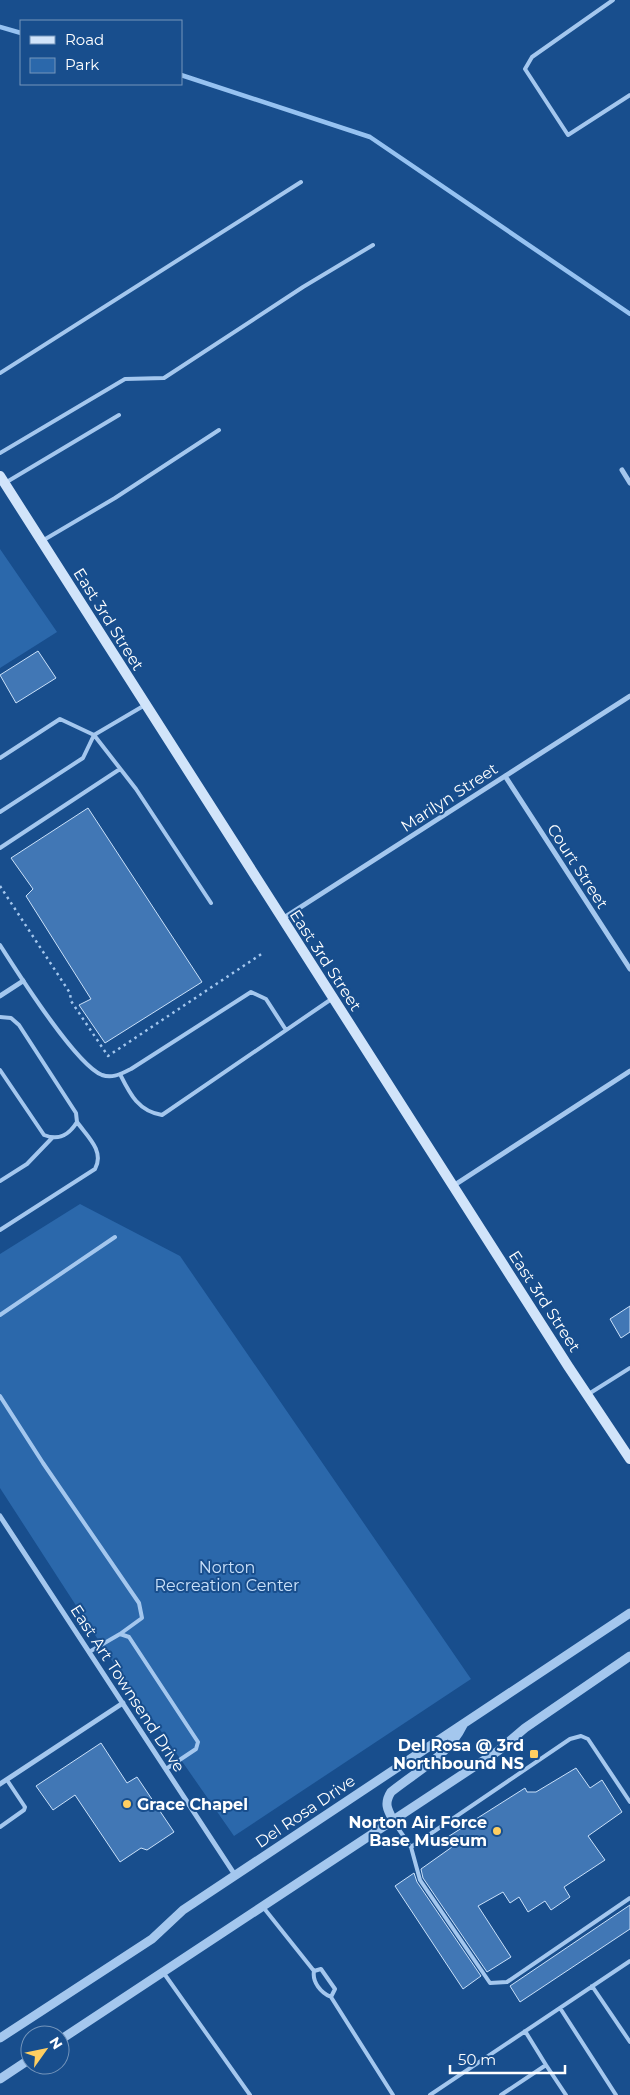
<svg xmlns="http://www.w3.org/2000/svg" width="630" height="2095" viewBox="0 0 630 2095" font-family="Montserrat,sans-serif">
  <rect width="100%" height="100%" fill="#184e8d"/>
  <path fill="#2b68ab" d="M0 549 57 632 0 668Z
    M80 1204 180 1256 471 1679 234 1836 108 1655 0 1488V1254Z"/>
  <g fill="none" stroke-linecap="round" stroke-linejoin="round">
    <path stroke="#96c2f1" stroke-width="4.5" d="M0 27 21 33
      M181 75 370 137 630 314"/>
  </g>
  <path fill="#4177b5" stroke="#cae1fa" d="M38 651 56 678 16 703 0 675Z
    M88 808 202 982 105 1043 79 1005 91 999 26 896 33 889 11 858Z
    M630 1306V1332L621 1338 610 1319Z
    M101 1743 127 1783 137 1777 174 1832 147 1850 141 1848 120 1862 75 1795 53 1810 36 1786Z
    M576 1768 590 1788 602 1780 622 1812 588 1836 605 1860 564 1887 570 1897 551 1910 545 1901 528 1912 519 1897 510 1903 503 1892 478 1906 511 1957 487 1972 423 1878 421 1869 452 1847 446 1838 525 1788 527 1792H536Z
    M414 1873 417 1882 481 1976 463 1989 395 1886Z
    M630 1905V1929L520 2002 510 1986Z"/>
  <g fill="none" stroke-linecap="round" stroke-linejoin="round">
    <path stroke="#a4c7ee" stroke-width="2.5" stroke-dasharray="2.5 4" stroke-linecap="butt" d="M0 886 70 993 71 1001 108 1056 263 953"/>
    <path stroke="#a4c7ee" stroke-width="4" d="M613 0 532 57 525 69 568 135 630 95
      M0 373 301 182
      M0 453 125 379 164 378 303 287 373 245
      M5 483 119 415
      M42 541 115 498 219 430
      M0 758 60 719 94 735 145 705
      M0 812 83 758 94 735 136 789 211 903
      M0 848 120 769
      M0 945C18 973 75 1064 102 1075 113 1079 122 1073 131 1069L251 992 266 999 286 1030
      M0 1017 11 1018 19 1025 76 1113 77 1122C69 1135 59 1141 44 1135L0 1070
      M120 1074C130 1094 138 1111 162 1115L333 998
      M0 1181 27 1164 52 1138
      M0 1230 95 1169C105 1151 87 1136 77 1122
      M0 1315 115 1237
      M587 1395 630 1368
      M0 1396 43 1463 139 1603 142 1618 120 1634
      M89 1652 120 1634 129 1637 198 1742 196 1749 166 1769
      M393 1821 411 1847 570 1739 581 1736 588 1739 630 1802
      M0 1827 24 1810 25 1807 7 1780
      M411 1847 420 1880 490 1983 507 1982 630 1898
      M263 1907 314 1971C312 1982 321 1993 331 1997L393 2095
      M314 1971 321 1969 335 1989 331 1997
      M163 1972 250 2095
      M592 1986 630 2042
      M560 2008 616 2095
      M525 2031 546 2065
      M430 2095 630 1961
      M501 2095 546 2065 566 2095"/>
    <path stroke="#a4c7ee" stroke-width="5" d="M622 470 630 483
      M505 776 630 969
      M282 919 630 696
      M0 996 23 981
      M453 1186 630 1071
      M0 1516 235 1875
      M0 1784 123 1703"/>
    <path stroke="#a4c7ee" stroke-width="9" d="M393 1820C387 1809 384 1803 391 1792 417 1771 448 1756 463 1725
      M0 2038 152 1939 183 1910 630 1613
      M60 2040 498 1751 525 1728 630 1656
      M0 2079 30 2059"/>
    <path stroke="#d1e4fa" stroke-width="10" d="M0 476 568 1366 630 1459"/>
  </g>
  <g fill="#ffce61" stroke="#184e8d" stroke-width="2">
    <rect x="529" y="1749" width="10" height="10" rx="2.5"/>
    <circle cx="127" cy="1804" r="5"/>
    <circle cx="497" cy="1831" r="5"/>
  </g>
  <g text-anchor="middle" stroke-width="4" stroke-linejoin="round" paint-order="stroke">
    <g font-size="16" fill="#fff" stroke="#184e8d">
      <text transform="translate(109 619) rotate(58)" y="6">East 3rd Street</text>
      <text transform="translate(449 797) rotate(-33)" y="6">Marilyn Street</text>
      <text transform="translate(578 866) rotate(57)" y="6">Court Street</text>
      <text transform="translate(326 960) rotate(57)" y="6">East 3rd Street</text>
      <text transform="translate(545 1301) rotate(57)" y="6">East 3rd Street</text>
      <text transform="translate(128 1688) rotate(57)" y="6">East Art Townsend Drive</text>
      <text transform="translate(305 1811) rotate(-34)" y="6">Del Rosa Drive</text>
    </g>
    <g font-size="16" fill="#cae1fa" stroke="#184e8d">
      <text x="227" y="1573">Norton<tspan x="227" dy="18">Recreation Center</tspan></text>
    </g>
    <g font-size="16" font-weight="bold" fill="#fff" stroke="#184e8d" text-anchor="end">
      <text x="524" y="1751">Del Rosa @ 3rd<tspan x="524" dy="18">Northbound NS</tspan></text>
      <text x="137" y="1810" text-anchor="start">Grace Chapel</text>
      <text x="487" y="1828">Norton Air Force<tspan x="487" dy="18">Base Museum</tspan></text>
    </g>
  </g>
  <rect x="20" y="20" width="162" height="65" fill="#184e8d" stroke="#7495bb"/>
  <rect x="30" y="36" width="25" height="8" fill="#d1e4fa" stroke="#7495bb"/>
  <text x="65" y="45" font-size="15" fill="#ffffff">Road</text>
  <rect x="30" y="58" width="25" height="15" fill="#2b68ab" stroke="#7495bb"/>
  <text x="65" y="70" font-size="15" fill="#ffffff">Park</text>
  <g transform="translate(45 2050) rotate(57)"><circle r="24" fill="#184e8d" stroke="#7495bb"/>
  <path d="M0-4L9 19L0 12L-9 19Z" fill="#ffce61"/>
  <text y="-8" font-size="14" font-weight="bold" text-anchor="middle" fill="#ffffff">N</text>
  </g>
  <path d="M450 2065v8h115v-8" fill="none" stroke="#ffffff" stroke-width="2.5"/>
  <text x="458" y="2065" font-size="15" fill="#ffffff" stroke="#184e8d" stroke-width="4" paint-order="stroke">50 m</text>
</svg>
